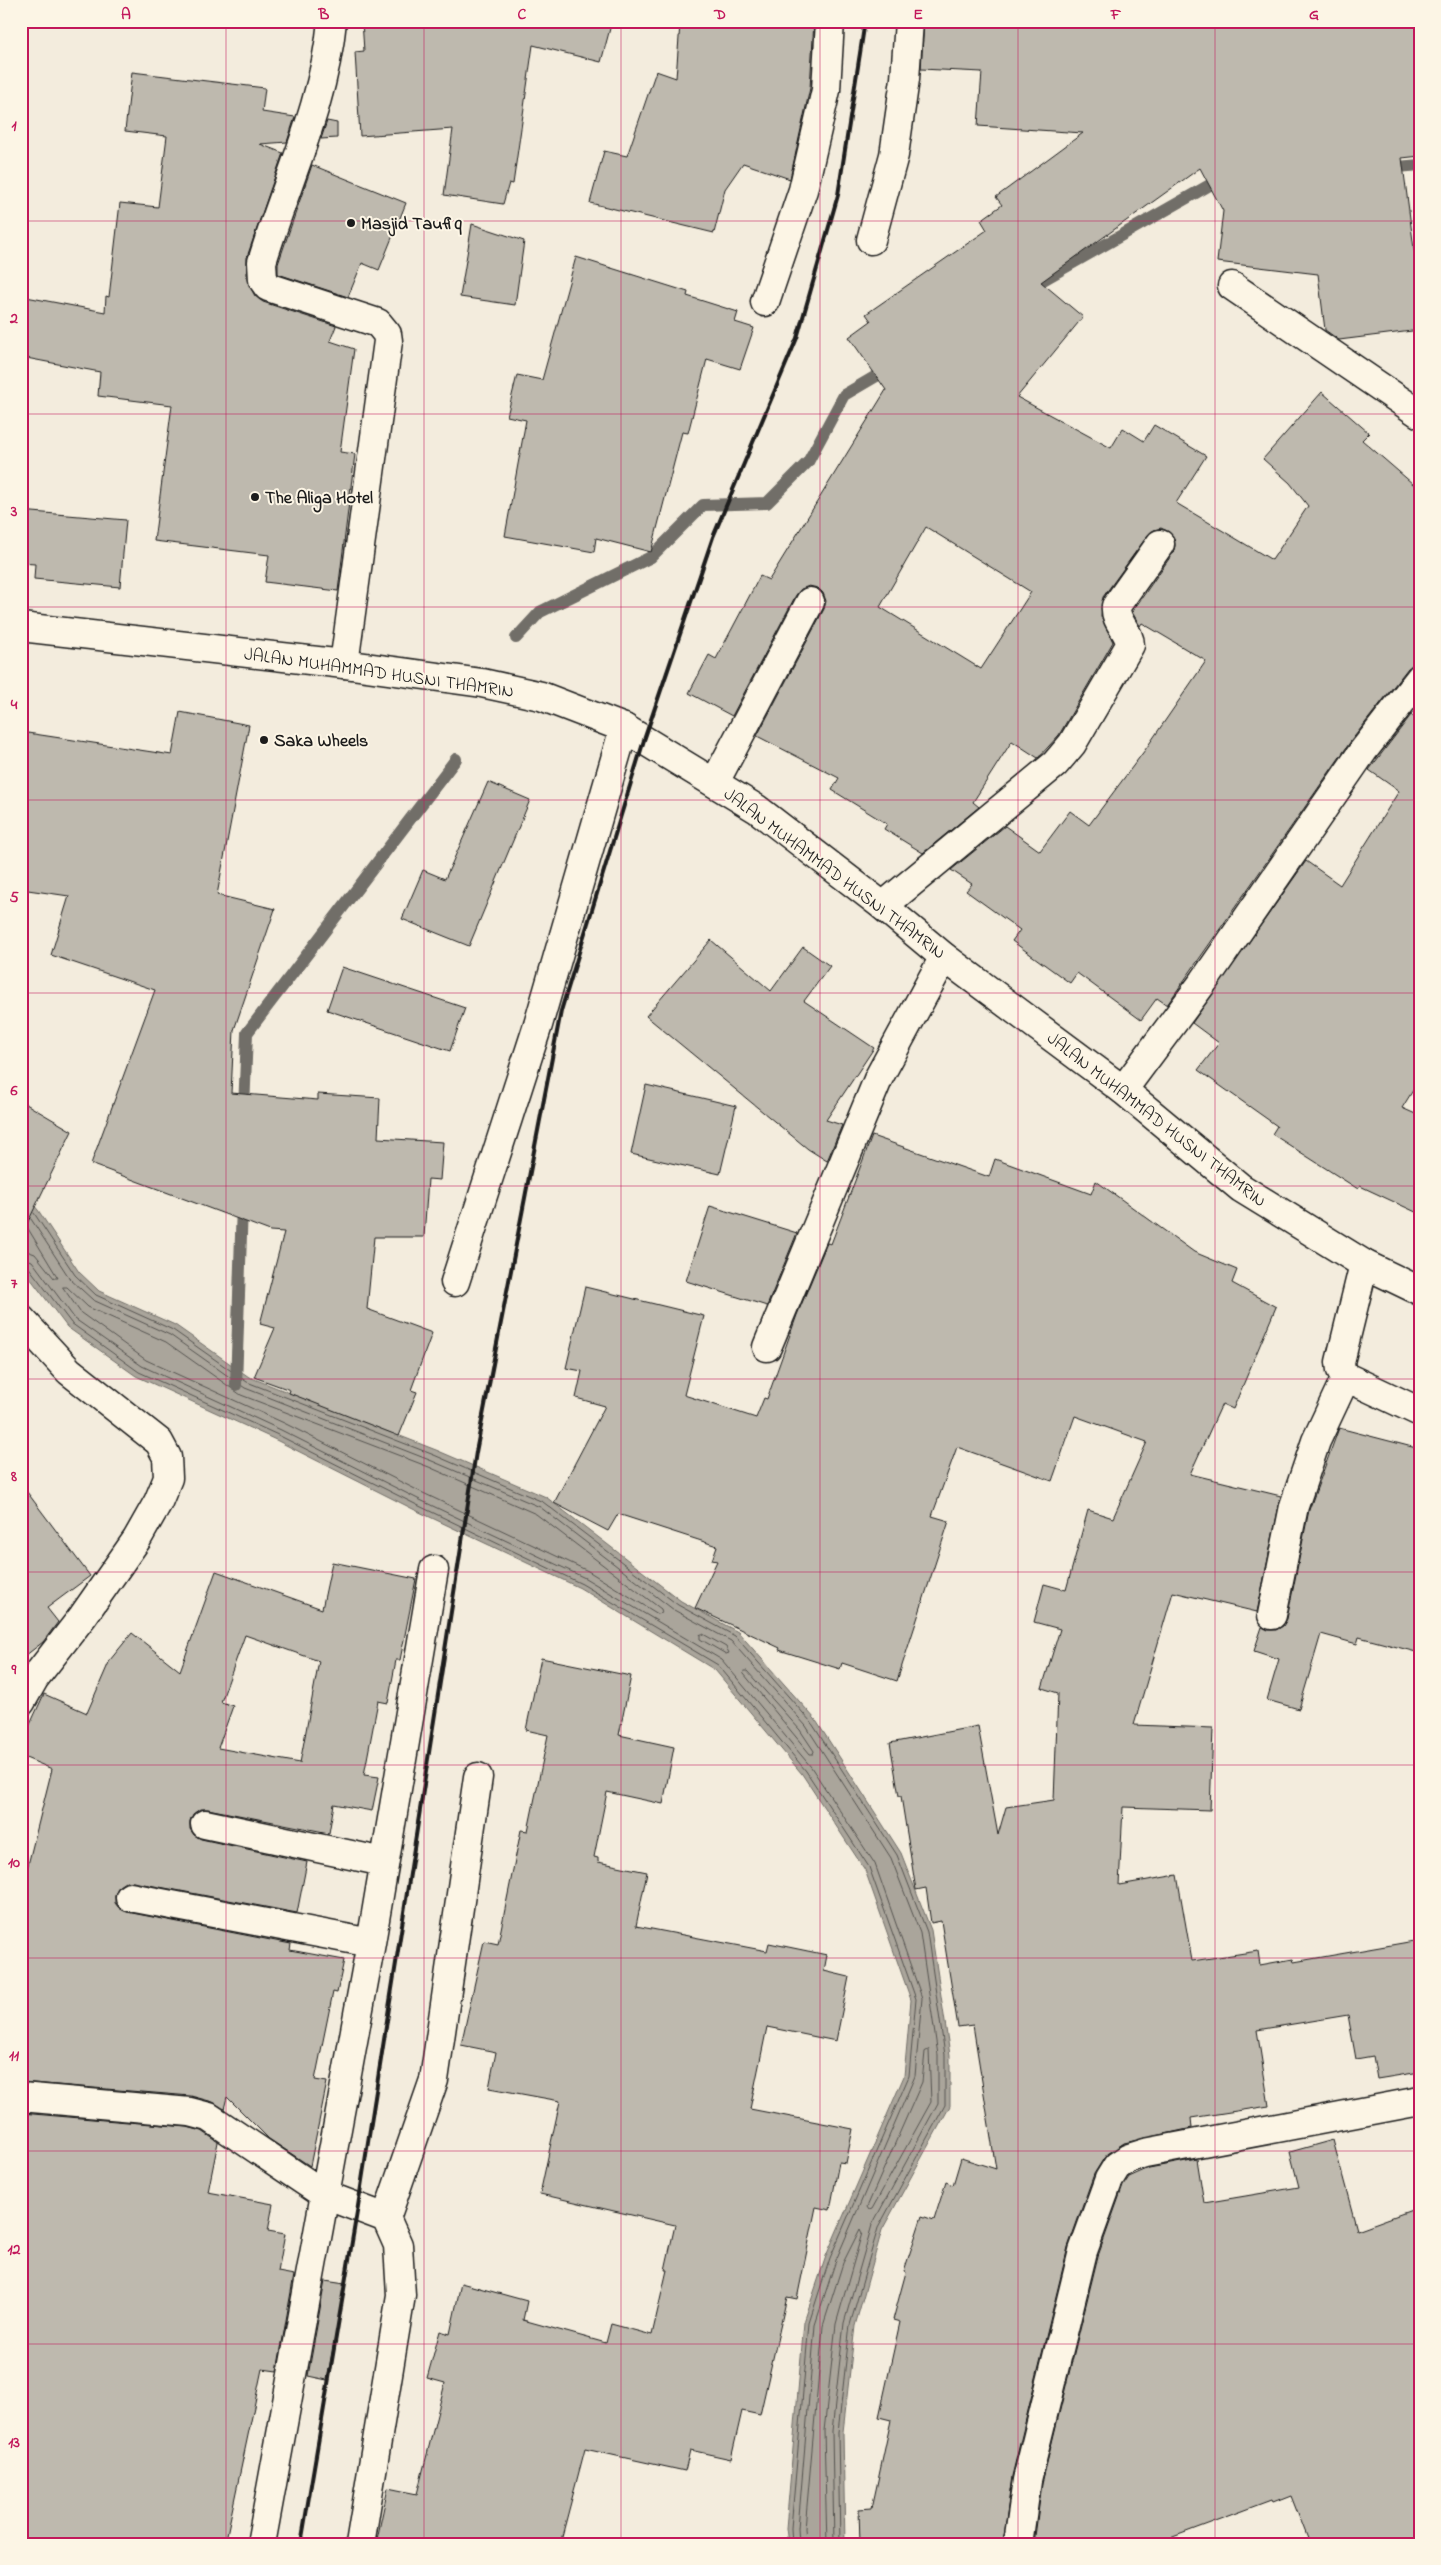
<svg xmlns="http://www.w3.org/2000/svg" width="1441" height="2565" viewBox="0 0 1441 2565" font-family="'Indie Flower',sans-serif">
  <rect width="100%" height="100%" fill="#f3ecdd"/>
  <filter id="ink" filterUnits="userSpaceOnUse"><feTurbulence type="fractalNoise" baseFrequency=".02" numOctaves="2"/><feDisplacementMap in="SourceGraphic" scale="10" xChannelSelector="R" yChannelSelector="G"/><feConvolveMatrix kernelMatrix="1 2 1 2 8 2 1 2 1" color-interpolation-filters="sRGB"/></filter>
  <g filter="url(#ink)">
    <path fill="#aaa59b" stroke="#716e68" d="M21 1190 38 1210 79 1272 99 1291 175 1325 249 1377 436 1450 546 1497 681 1601 738 1632 815 1719 901 1853 931 1930 950 2055V2106L882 2230 855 2326 843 2432 845 2544H788L786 2528 804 2322 826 2256 904 2076 911 2000 865 1870 802 1774 715 1670 580 1588 413 1509 276 1440 136 1376 67 1327 21 1266Z"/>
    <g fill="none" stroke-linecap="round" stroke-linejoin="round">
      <path stroke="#55534f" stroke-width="1" d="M34 1213 75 1275 96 1295 173 1330 247 1382 434 1455 543 1502 678 1605 735 1636 811 1722 897 1855 927 1932 945 2055V2105L878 2228 850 2325 838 2432 840 2544
        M31 1219 70 1279 93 1300 170 1335 245 1388 432 1461 540 1507 674 1610 731 1641 806 1726 891 1858 920 1933 938 2055V2103L872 2225 844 2323 832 2431 834 2544
        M21 1249 35 1254 54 1278H58L27 1227
        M21 1257 32 1261 75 1319 142 1366 281 1430 418 1499 585 1578 722 1660 811 1767 875 1864 922 1998 915 2076 836 2260 815 2325 798 2528 799 2544
        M21 1263 27 1265 71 1323 139 1372 278 1435 415 1504 582 1584 718 1665 806 1771 869 1867 916 1999 909 2076 830 2258 809 2323 791 2528 792 2544
        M63 1287H67L88 1307 166 1342 241 1395 429 1467 536 1514 661 1609 662 1613 658 1614 588 1571 421 1492 284 1423 146 1360 81 1313Z
        M703 1634 726 1647 729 1653 726 1654 700 1639V1635Z
        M744 1671H747L800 1730 814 1751 813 1754H810L744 1674Z
        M929 2050 931 2102 872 2209 869 2210 867 2207 922 2082 925 2052Z
        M806 2544 805 2528 823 2326 843 2263 860 2229 862 2233 836 2324 824 2431 827 2544"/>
      <path stroke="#716e68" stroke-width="12" d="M1387 168 1420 165
        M1029 288 1222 178
        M516 638 540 612 651 557 703 505 767 503 808 462 844 395 890 368
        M244 1110 247 1033 456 759
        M236 1385 242 1205"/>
    </g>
    <path fill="#beb9ae" stroke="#1c1c1c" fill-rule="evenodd" d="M362 21H612L601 62 533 45 513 184 509 183 503 204 444 195 453 129 360 136 355 52 364 51Z
      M691 21H814L810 88 790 179 743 163 725 189 714 233 590 203 604 151 627 156 656 71 676 78 680 24H690Z
      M924 21H1420V156L1402 158 1420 294V330L1339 340 1325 330 1318 274 1217 262 1223 211 1200 168 1041 282 1083 317 1017 397 1111 448 1123 428 1144 441 1154 425 1206 456 1176 503 1272 560 1308 506 1290 483 1263 459 1322 392 1369 433 1362 440 1420 490V663L1408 668 1351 741 1167 1005 1157 998 1141 1020 1077 973 1070 983 1012 941 1020 930 966 891 972 884 951 870 1005 826 1040 851 1070 811 1089 825 1145 750 1206 661 1142 623 1140 626 1132 612 1173 553 1175 546 1174 538 1169 532 1161 528 1154 530 1148 535 1103 597 1101 616 1113 642 1059 735 1038 758 1012 741 973 802 979 807 923 853 884 829 887 824 832 790 839 778 757 736 824 609 826 601 823 593 818 588 809 586 801 589 796 595 732 716 689 693 709 655 716 659 760 576 769 580 886 390 849 337 871 321 866 314 987 230 981 220 1002 205 996 197 1083 133 978 126 982 72 921 69ZM926 527 1031 592 981 669 880 607Z
      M132 72 265 88 262 112 295 117 287 142 260 144 283 153 247 257V281L255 296 263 302 336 326 330 341 354 349 340 452 355 454 338 591 265 582 269 555 154 541 172 405 98 396 100 372 21 357V296L105 312 106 296 109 297 120 203 158 207 167 136 125 131Z
      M327 121 337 123V138L321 139Z
      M312 165 406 203 379 270 362 263 348 297 278 274V264Z
      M472 224 524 241 515 305 460 297Z
      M576 257 688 292 687 296 738 312 735 322 754 328 740 369 707 359 688 433 682 432 651 552 596 538 594 552 505 536 526 420 507 416 517 375 542 380Z
      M21 511 126 520 120 587 34 579 35 564 21 563Z
      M180 712 249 725 217 895 275 909 234 1030 231 1093 318 1100V1094L380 1098 378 1138 443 1142 440 1180 428 1179 424 1237H374L367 1309 432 1333 411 1390 417 1392 399 1436 289 1393 290 1390 254 1377 275 1328 260 1324 284 1232 270 1231 91 1164 155 990 51 955 69 896 21 889V732L172 755Z
      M1411 715 1420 721V1079L1402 1108 1420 1116V1214L1360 1186 1358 1189 1272 1134 1277 1126 1198 1070 1219 1043 1192 1023 1306 861 1340 885 1399 791 1369 770Z
      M488 782 530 800 469 946 402 919 423 870 445 879Z
      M711 940 771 991 803 947 830 966 804 1001 874 1048 826 1120 842 1125 827 1161 808 1149 646 1016Z
      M342 967 465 1008 450 1051 327 1010Z
      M646 1085 736 1106 720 1174 631 1154Z
      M21 1101 72 1131 21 1236Z
      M872 1136 989 1177 995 1159 1091 1194 1096 1181 1194 1252 1237 1270 1232 1283 1276 1307 1233 1409 1222 1404 1190 1474 1281 1496 1257 1612 1173 1592 1134 1725 1213 1728 1210 1810 1123 1807 1119 1885 1177 1875 1192 1961 1258 1951 1260 1965 1293 1959 1294 1962 1420 1940V2072L1377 2079 1373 2056 1356 2059 1348 2015 1257 2030 1269 2106 1191 2118 1192 2128 1124 2143 1104 2158 1094 2174 1068 2247 1012 2476 1003 2544H860L859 2509 872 2508 891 2420 879 2417 900 2322 893 2320 906 2272 904 2271 922 2216 934 2220 946 2182 953 2185 961 2158 996 2169 973 2025 958 2027 941 1921 931 1923 926 1888 916 1890 901 1796H899L890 1743 978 1726 998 1835 1006 1807 1054 1800 1058 1693 1042 1688 1060 1629 1034 1622 1044 1584 1066 1590 1088 1510 1113 1518 1147 1442 1075 1416 1052 1481 957 1447 932 1516 949 1521 897 1681 842 1663 840 1669 779 1650 780 1648 695 1608 717 1561 712 1560 717 1546 618 1514 608 1531 554 1503 605 1406 576 1398 582 1371 566 1368 585 1287 704 1316 684 1395 756 1418 764 1398 767 1399 797 1315 827 1243 831 1244Z
      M710 1206 797 1233 767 1306 686 1281Z
      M1339 1428 1420 1449V1653L1359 1637 1357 1644 1321 1634 1299 1709 1267 1700 1279 1659 1254 1651 1262 1627 1268 1630H1276L1283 1626 1287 1619 1309 1510Z
      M21 1484 90 1576 47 1608 58 1622 43 1642 21 1659Z
      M332 1562 416 1579 400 1660H396L388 1703 378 1701 364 1775 379 1777 372 1811 334 1804 329 1833 208 1809H200L193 1814 190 1821V1829L194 1835 201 1839 307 1862 297 1913 133 1882H125L119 1886 115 1895V1903L119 1908 127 1912 291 1944 290 1950 344 1960 337 1993 333 1992 315 2080 327 2082 310 2166 269 2139 227 2097 224 2109 213 2102 191 2096 21 2082V1893L52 1769 21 1756V1744L44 1694 87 1713 110 1660 132 1633 180 1671 216 1571 322 1609ZM245 1635 319 1661 300 1763 218 1748 233 1706 221 1702Z
      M541 1658 631 1676 619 1735 674 1747 663 1804 607 1792 594 1857 598 1858V1862L647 1872 636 1926 767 1951 769 1943 827 1955 824 1971 849 1977 836 2041 767 2027 750 2109 853 2129 846 2163 839 2162 830 2210 816 2207 797 2299 787 2297 760 2415 742 2411 731 2459 690 2450 685 2471 585 2449 560 2544H376L388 2488 417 2494 445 2383 427 2378 440 2331 450 2334 461 2283 527 2301 523 2320 606 2343 611 2324 652 2335 667 2270H665L675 2225 540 2194 560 2101 489 2088 496 2052 461 2045 484 1941 498 1944 521 1830 528 1831 548 1735 526 1730Z
      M21 2113 187 2127 202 2131 218 2142 208 2192 273 2204 268 2231 285 2234 278 2272 294 2275 277 2371 262 2369 225 2544H21Z
      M1333 2140 1357 2230 1420 2207V2544H1310L1291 2495 1273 2502 1272 2500 1154 2544H1034L1042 2483 1098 2256 1123 2186 1129 2177 1149 2168 1197 2159 1204 2203 1299 2187 1290 2152Z
      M325 2281 345 2284 327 2380 308 2376Z"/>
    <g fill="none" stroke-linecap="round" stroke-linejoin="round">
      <defs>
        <path id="minor" d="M332 21C324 106 286 182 262 262L263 280 268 287 378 323 387 334 388 341 344 664
          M871 240 894 155 905 79 909 21
          M1232 286 1420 414
          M765 302 803 190 826 90 830 21
          M715 782 810 602
          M883 906 1055 764 1072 744 1130 645C1130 631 1114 622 1116 606L1160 544
          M1123 1090 1204 981 1363 751 1420 678
          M1364 1264 1340 1362 1341 1370 1346 1377 1420 1412
          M455 1282 538 1025 624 728
          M21 1319 69 1371 159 1442 167 1457 168 1478 158 1502 137 1539 83 1616 34 1679 21 1702
          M767 1347 879 1077 944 957
          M1272 1615 1294 1506 1316 1441 1346 1377
          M205 1824 384 1862
          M130 1897 371 1943
          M21 2097 190 2112 209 2117 325 2195 386 2218
          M261 2544 371 1943 434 1570
          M360 2544 401 2295 398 2245 386 2218 434 2080 478 1777
          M1018 2544 1027 2480 1083 2251 1109 2179 1117 2166 1129 2158 1145 2153 1420 2101"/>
        <path id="major" d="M21 627 344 664 482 683 541 696 624 728 757 809 883 906 944 957 1123 1090 1241 1188 1364 1264 1420 1291"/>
      </defs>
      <use href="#minor" stroke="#1c1c1c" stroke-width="31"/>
      <use href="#major" stroke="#1c1c1c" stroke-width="31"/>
      <use href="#minor" stroke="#fcf5e5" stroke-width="28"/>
      <use href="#major" stroke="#fcf5e5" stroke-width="28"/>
      <path stroke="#1c1c1c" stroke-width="4" d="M301 2544 358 2206 476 1452 561 1011 644 740 713 537 797 338 838 195 865 21"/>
    </g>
  </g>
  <path fill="none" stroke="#c2185b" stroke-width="1" stroke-opacity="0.55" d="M226 21V2544M424 21V2544M621 21V2544M820 21V2544M1018 21V2544M1215 21V2544M21 221H1420M21 414H1420M21 607H1420M21 800H1420M21 993H1420M21 1186H1420M21 1379H1420M21 1572H1420M21 1765H1420M21 1958H1420M21 2151H1420M21 2344H1420"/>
  <g fill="#1c1c1c" stroke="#fcf5e5" stroke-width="2">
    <circle cx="351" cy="223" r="5"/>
    <circle cx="255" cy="497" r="5"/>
    <circle cx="264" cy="740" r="5"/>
  </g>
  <g text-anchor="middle" stroke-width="4" stroke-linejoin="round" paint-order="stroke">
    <g font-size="18" font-weight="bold" fill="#1c1c1c" stroke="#fcf5e5" text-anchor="start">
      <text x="361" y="229">Masjid Taufiq</text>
      <text x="265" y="503">The Aliga Hotel</text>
      <text x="274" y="746">Saka Wheels</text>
    </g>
    <g font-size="18" fill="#1c1c1c" stroke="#fcf5e5">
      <text transform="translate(379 672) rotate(8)" y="6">JALAN MUHAMMAD HUSNI THAMRIN</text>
      <text transform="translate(835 873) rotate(37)" y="6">JALAN MUHAMMAD HUSNI THAMRIN</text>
      <text transform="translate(1157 1119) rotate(38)" y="6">JALAN MUHAMMAD HUSNI THAMRIN</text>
    </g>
  </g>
  <rect width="1441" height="2565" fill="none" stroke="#fcf5e5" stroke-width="55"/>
  <rect x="28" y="28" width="1386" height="2510" fill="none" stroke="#c2185b" stroke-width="2"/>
  <g font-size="16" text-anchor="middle" font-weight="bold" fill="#c2185b">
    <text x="126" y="19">A</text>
    <text x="324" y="19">B</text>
    <text x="522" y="19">C</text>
    <text x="720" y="19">D</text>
    <text x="918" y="19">E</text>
    <text x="1116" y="19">F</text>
    <text x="1314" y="19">G</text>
    <text x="14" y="130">1</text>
    <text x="14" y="323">2</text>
    <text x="14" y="516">3</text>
    <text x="14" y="709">4</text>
    <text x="14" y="902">5</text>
    <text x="14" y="1095">6</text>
    <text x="14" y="1288">7</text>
    <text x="14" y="1481">8</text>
    <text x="14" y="1674">9</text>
    <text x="14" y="1867">10</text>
    <text x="14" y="2060">11</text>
    <text x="14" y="2254">12</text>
    <text x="14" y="2447">13</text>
  </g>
</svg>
